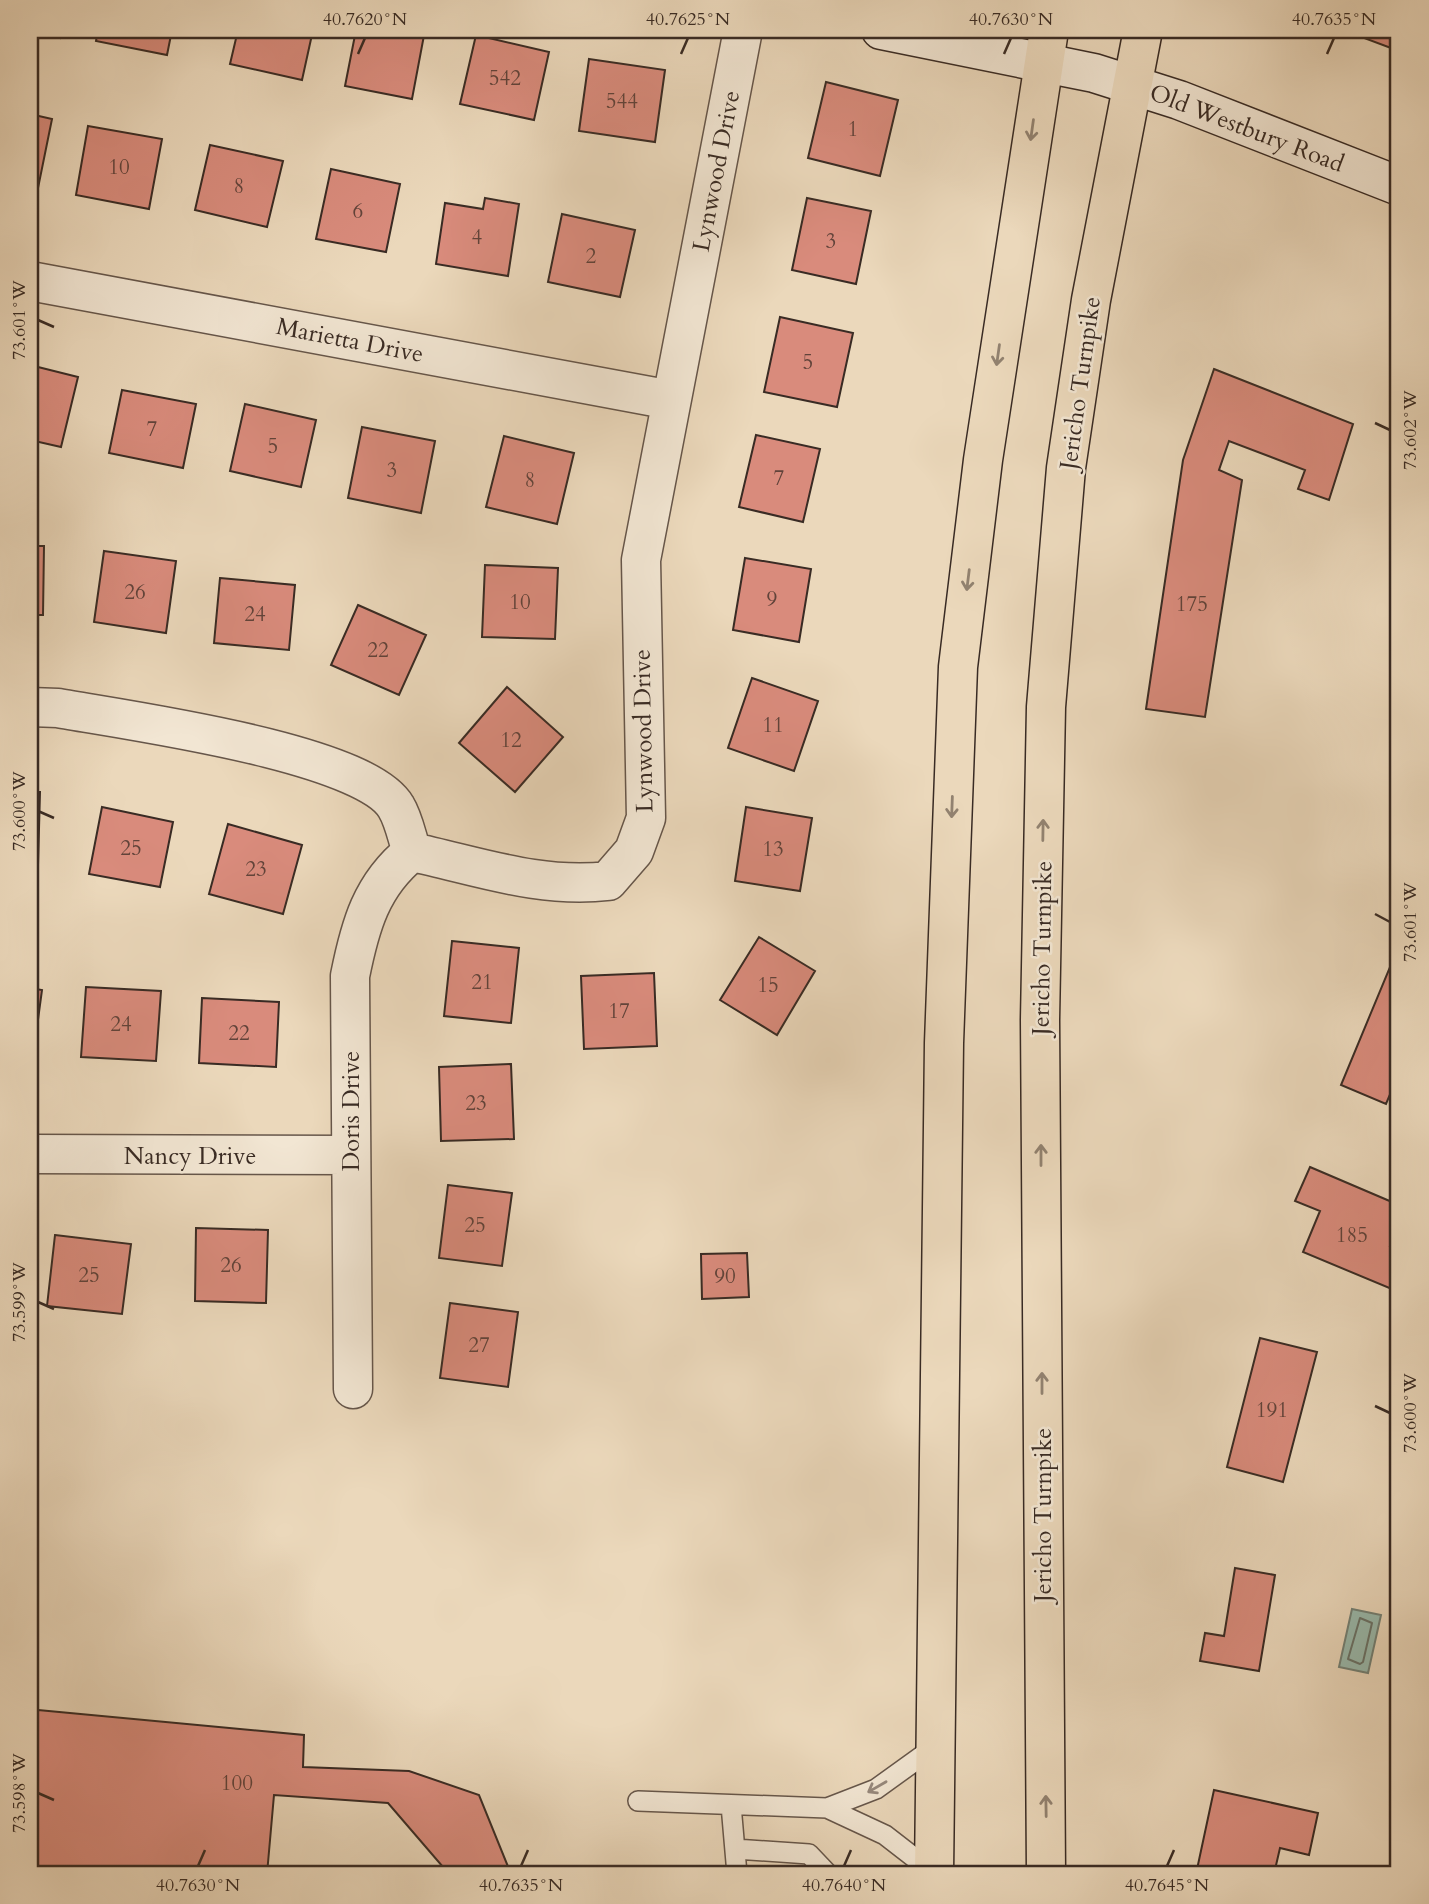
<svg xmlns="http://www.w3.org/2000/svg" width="1429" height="1904" viewBox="0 0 1429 1904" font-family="Cardo,serif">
  <rect width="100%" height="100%" fill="#ebd8bb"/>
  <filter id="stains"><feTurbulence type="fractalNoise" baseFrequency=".00286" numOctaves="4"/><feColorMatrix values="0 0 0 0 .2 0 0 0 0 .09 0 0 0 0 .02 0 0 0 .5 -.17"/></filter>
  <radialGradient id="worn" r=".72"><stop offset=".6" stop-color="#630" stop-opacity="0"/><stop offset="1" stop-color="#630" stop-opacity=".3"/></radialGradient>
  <path fill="#99baad" stroke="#738176" stroke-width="2" d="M1352 1609 1381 1615 1368 1673 1339 1667Z"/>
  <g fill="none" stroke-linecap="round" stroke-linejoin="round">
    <path stroke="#697268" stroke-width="2" d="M1360 1618 1372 1623 1363 1662 1360 1664 1348 1659Z"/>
  </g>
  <path fill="#d98b7c" stroke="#392b24" stroke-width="2" d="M30 30H62L60 38Z
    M98 30H172L167 55 96 41Z
    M238 30H313L302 80 230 64Z
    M356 30H425L412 99 345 86Z
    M1358 30H1399V51L1356 35Z
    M476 35 549 52 534 120 460 104Z
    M589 59 665 70 655 142 579 131Z
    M826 82 898 100 880 176 808 158Z
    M30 114 52 119 38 188 30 186Z
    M88 126 162 139 149 209 76 195Z
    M210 145 283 161 267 227 195 210Z
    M331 169 400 184 386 252 316 239Z
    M485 198 519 204 508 276 436 264 445 203 483 209Z
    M807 198 871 211 856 284 792 270Z
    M562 214 635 230 620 297 548 282Z
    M780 317 853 333 837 407 764 392Z
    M30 365 78 377 61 447 30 440Z
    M1214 369 1353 424 1329 500 1298 489 1305 470 1229 441 1219 470 1242 480 1205 717 1146 709 1183 460Z
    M122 390 196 404 183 468 109 453Z
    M245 404 316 420 301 487 230 471Z
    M362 427 435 441 421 513 348 498Z
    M756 435 820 449 803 522 739 507Z
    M504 436 574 453 557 524 486 507Z
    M30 546H44L43 615H30Z
    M104 551 176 561 166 633 94 622Z
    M745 558 811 569 799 642 733 630Z
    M485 565 558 568 555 639 482 637Z
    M220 578 295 585 289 650 214 643Z
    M358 605 426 635 399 695 331 665Z
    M752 678 818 701 794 771 728 748Z
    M507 687 563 737 515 792 459 743Z
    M30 792H40L38 865H30Z
    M102 807 173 822 160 887 89 874Z
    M746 807 812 818 800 891 735 881Z
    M228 824 302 845 283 914 209 894Z
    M759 937 815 971 777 1035 720 1000Z
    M452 941 519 948 511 1023 444 1016Z
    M1390 967 1399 971V1073L1386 1104 1341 1085Z
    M654 973 657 1046 584 1049 581 976Z
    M86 987 161 991 156 1061 81 1057Z
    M30 988 42 990 32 1064H30Z
    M202 998 279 1002 276 1067 199 1063Z
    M511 1064 514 1139 441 1141 439 1067Z
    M1310 1167 1399 1205V1224L1390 1246 1399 1250V1292L1303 1252 1320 1211 1295 1201Z
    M448 1185 512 1193 502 1266 439 1258Z
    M196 1228 268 1230 266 1303 195 1301Z
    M55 1235 131 1244 122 1314 47 1306Z
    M747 1253 749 1297 702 1299 701 1254Z
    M450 1303 518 1312 508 1387 440 1378Z
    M1260 1338 1317 1352 1283 1482 1227 1467Z
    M1235 1568 1275 1575 1259 1671 1200 1661 1205 1633 1224 1636Z
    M38 1710 304 1735 303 1767 409 1771 479 1795 511 1874H449L388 1803 274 1795 267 1874H30V1794Z
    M1214 1790 1318 1813 1309 1855 1280 1848 1274 1874H1196Z"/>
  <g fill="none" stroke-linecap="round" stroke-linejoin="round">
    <defs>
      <path id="lane" d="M933 1748 876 1789 827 1808 885 1835 934 1873
        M638 1801 827 1808
        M731 1805 737 1874
        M735 1849 809 1854 828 1874"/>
      <path id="street" d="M30 281 671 400
        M30 707 58 708C124 720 364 752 396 807 404 820 407 838 412 852
        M412 852C478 866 540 889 608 881L634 851 646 818 641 560 743 30
        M30 1154 351 1155
        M353 1389 350 976C360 926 371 885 412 852"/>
      <path id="secondary" d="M881 30 1094 73 1179 100 1399 186"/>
      <path id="primary" d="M934 1874 944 1043 958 667 983 460 1049 30
        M1046 1874 1040 1020 1046 707 1066 468 1091 300 1143 30"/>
    </defs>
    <use href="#lane" stroke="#66564a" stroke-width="22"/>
    <use href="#street" stroke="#66564a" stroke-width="41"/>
    <use href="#secondary" stroke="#392b24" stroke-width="41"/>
    <use href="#primary" stroke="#392b24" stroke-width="41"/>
    <use href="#lane" stroke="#f2e6d3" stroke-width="19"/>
    <use href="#street" stroke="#f2e6d3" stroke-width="38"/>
    <use href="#secondary" stroke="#f2e6d3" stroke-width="38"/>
    <use href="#primary" stroke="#ebd8bb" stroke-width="38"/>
  </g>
  <defs><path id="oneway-shaft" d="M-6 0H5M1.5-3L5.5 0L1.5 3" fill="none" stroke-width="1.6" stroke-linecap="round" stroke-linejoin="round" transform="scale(1.75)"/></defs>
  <g stroke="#928270">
    <use href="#oneway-shaft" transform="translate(1032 130) rotate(98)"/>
    <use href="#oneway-shaft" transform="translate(998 355) rotate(98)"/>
    <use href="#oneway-shaft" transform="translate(968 580) rotate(97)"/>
    <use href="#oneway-shaft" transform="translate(952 807) rotate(92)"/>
    <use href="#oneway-shaft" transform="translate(1043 830) rotate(-89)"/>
    <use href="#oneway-shaft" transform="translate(1041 1155) rotate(-90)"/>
    <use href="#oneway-shaft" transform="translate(1042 1383) rotate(-90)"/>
    <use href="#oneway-shaft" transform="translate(1046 1806) rotate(-91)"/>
  </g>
  <use stroke="#96887c" href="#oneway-shaft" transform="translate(877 1787) rotate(150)"/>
  <path fill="none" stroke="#392b24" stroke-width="2.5" d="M358 54 365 38M681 54 688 38M1004 54 1011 38M1327 54 1334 38M38 320 54 327M1375 423 1390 430M38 811 54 818M1375 914 1390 922M38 1302 54 1309M1375 1406 1390 1413M38 1793 54 1800M198 1866 205 1850M521 1866 528 1850M844 1866 851 1850M1167 1866 1174 1850"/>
  <g text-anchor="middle" stroke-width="5" stroke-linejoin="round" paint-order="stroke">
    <g font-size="21" fill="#61433a">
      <text x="505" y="85">542</text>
      <text x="622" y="108">544</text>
      <text x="853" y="136">1</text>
      <text x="119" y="174">10</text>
      <text x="239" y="193">8</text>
      <text x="358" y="218">6</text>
      <text x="477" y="244">4</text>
      <text x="831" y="248">3</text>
      <text x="591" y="263">2</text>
      <text x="808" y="369">5</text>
      <text x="152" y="436">7</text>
      <text x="273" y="453">5</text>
      <text x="392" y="477">3</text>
      <text x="779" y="485">7</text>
      <text x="530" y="487">8</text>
      <text x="135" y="599">26</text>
      <text x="772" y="606">9</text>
      <text x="520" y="609">10</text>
      <text x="1192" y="611">175</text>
      <text x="255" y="621">24</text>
      <text x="378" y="657">22</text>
      <text x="773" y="732">11</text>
      <text x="511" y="747">12</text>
      <text x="131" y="855">25</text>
      <text x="773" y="856">13</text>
      <text x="256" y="876">23</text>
      <text x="482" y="989">21</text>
      <text x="768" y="992">15</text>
      <text x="619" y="1018">17</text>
      <text x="121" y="1031">24</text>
      <text x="239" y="1040">22</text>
      <text x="476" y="1110">23</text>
      <text x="475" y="1232">25</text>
      <text x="1352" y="1242">185</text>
      <text x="231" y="1272">26</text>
      <text x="89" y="1282">25</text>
      <text x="725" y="1283">90</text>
      <text x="479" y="1352">27</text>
      <text x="1272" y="1417">191</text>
      <text x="237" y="1790">100</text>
    </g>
    <g font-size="24" fill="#392b24" stroke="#f2e6d3">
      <text transform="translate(1247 128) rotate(21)" y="8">Old Westbury Road</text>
      <text transform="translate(716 171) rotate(-79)" y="8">Lynwood Drive</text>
      <text transform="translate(350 340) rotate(11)" y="8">Marietta Drive</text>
      <text transform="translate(1080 383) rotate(-82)" y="8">Jericho Turnpike</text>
      <text transform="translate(643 731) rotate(-91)" y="8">Lynwood Drive</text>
      <text transform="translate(1042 948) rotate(-89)" y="8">Jericho Turnpike</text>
      <text transform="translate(351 1111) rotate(-90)" y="8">Doris Drive</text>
      <text x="190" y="1164">Nancy Drive</text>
      <text transform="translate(1043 1515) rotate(-90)" y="8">Jericho Turnpike</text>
    </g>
  </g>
  <rect width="1429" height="1904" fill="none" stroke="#ebd8bb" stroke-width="77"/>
  <rect x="38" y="38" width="1352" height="1828" fill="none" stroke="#392b24" stroke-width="2.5"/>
  <g font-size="18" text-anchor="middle" fill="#392b24">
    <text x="365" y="25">40.7620°N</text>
    <text x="688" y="25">40.7625°N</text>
    <text x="1011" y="25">40.7630°N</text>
    <text x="1334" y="25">40.7635°N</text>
    <text transform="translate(19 320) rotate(-90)" y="6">73.601°W</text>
    <text transform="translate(1410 430) rotate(-90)" y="6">73.602°W</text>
    <text transform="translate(19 811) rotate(-90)" y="6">73.600°W</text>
    <text transform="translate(1410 922) rotate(-90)" y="6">73.601°W</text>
    <text transform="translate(19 1302) rotate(-90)" y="6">73.599°W</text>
    <text transform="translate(1410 1413) rotate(-90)" y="6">73.600°W</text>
    <text transform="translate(19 1793) rotate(-90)" y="6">73.598°W</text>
    <text x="198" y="1891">40.7630°N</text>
    <text x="521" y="1891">40.7635°N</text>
    <text x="844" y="1891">40.7640°N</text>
    <text x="1167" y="1891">40.7645°N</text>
  </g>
  <rect width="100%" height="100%" filter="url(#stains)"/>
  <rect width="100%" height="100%" fill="url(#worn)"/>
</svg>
